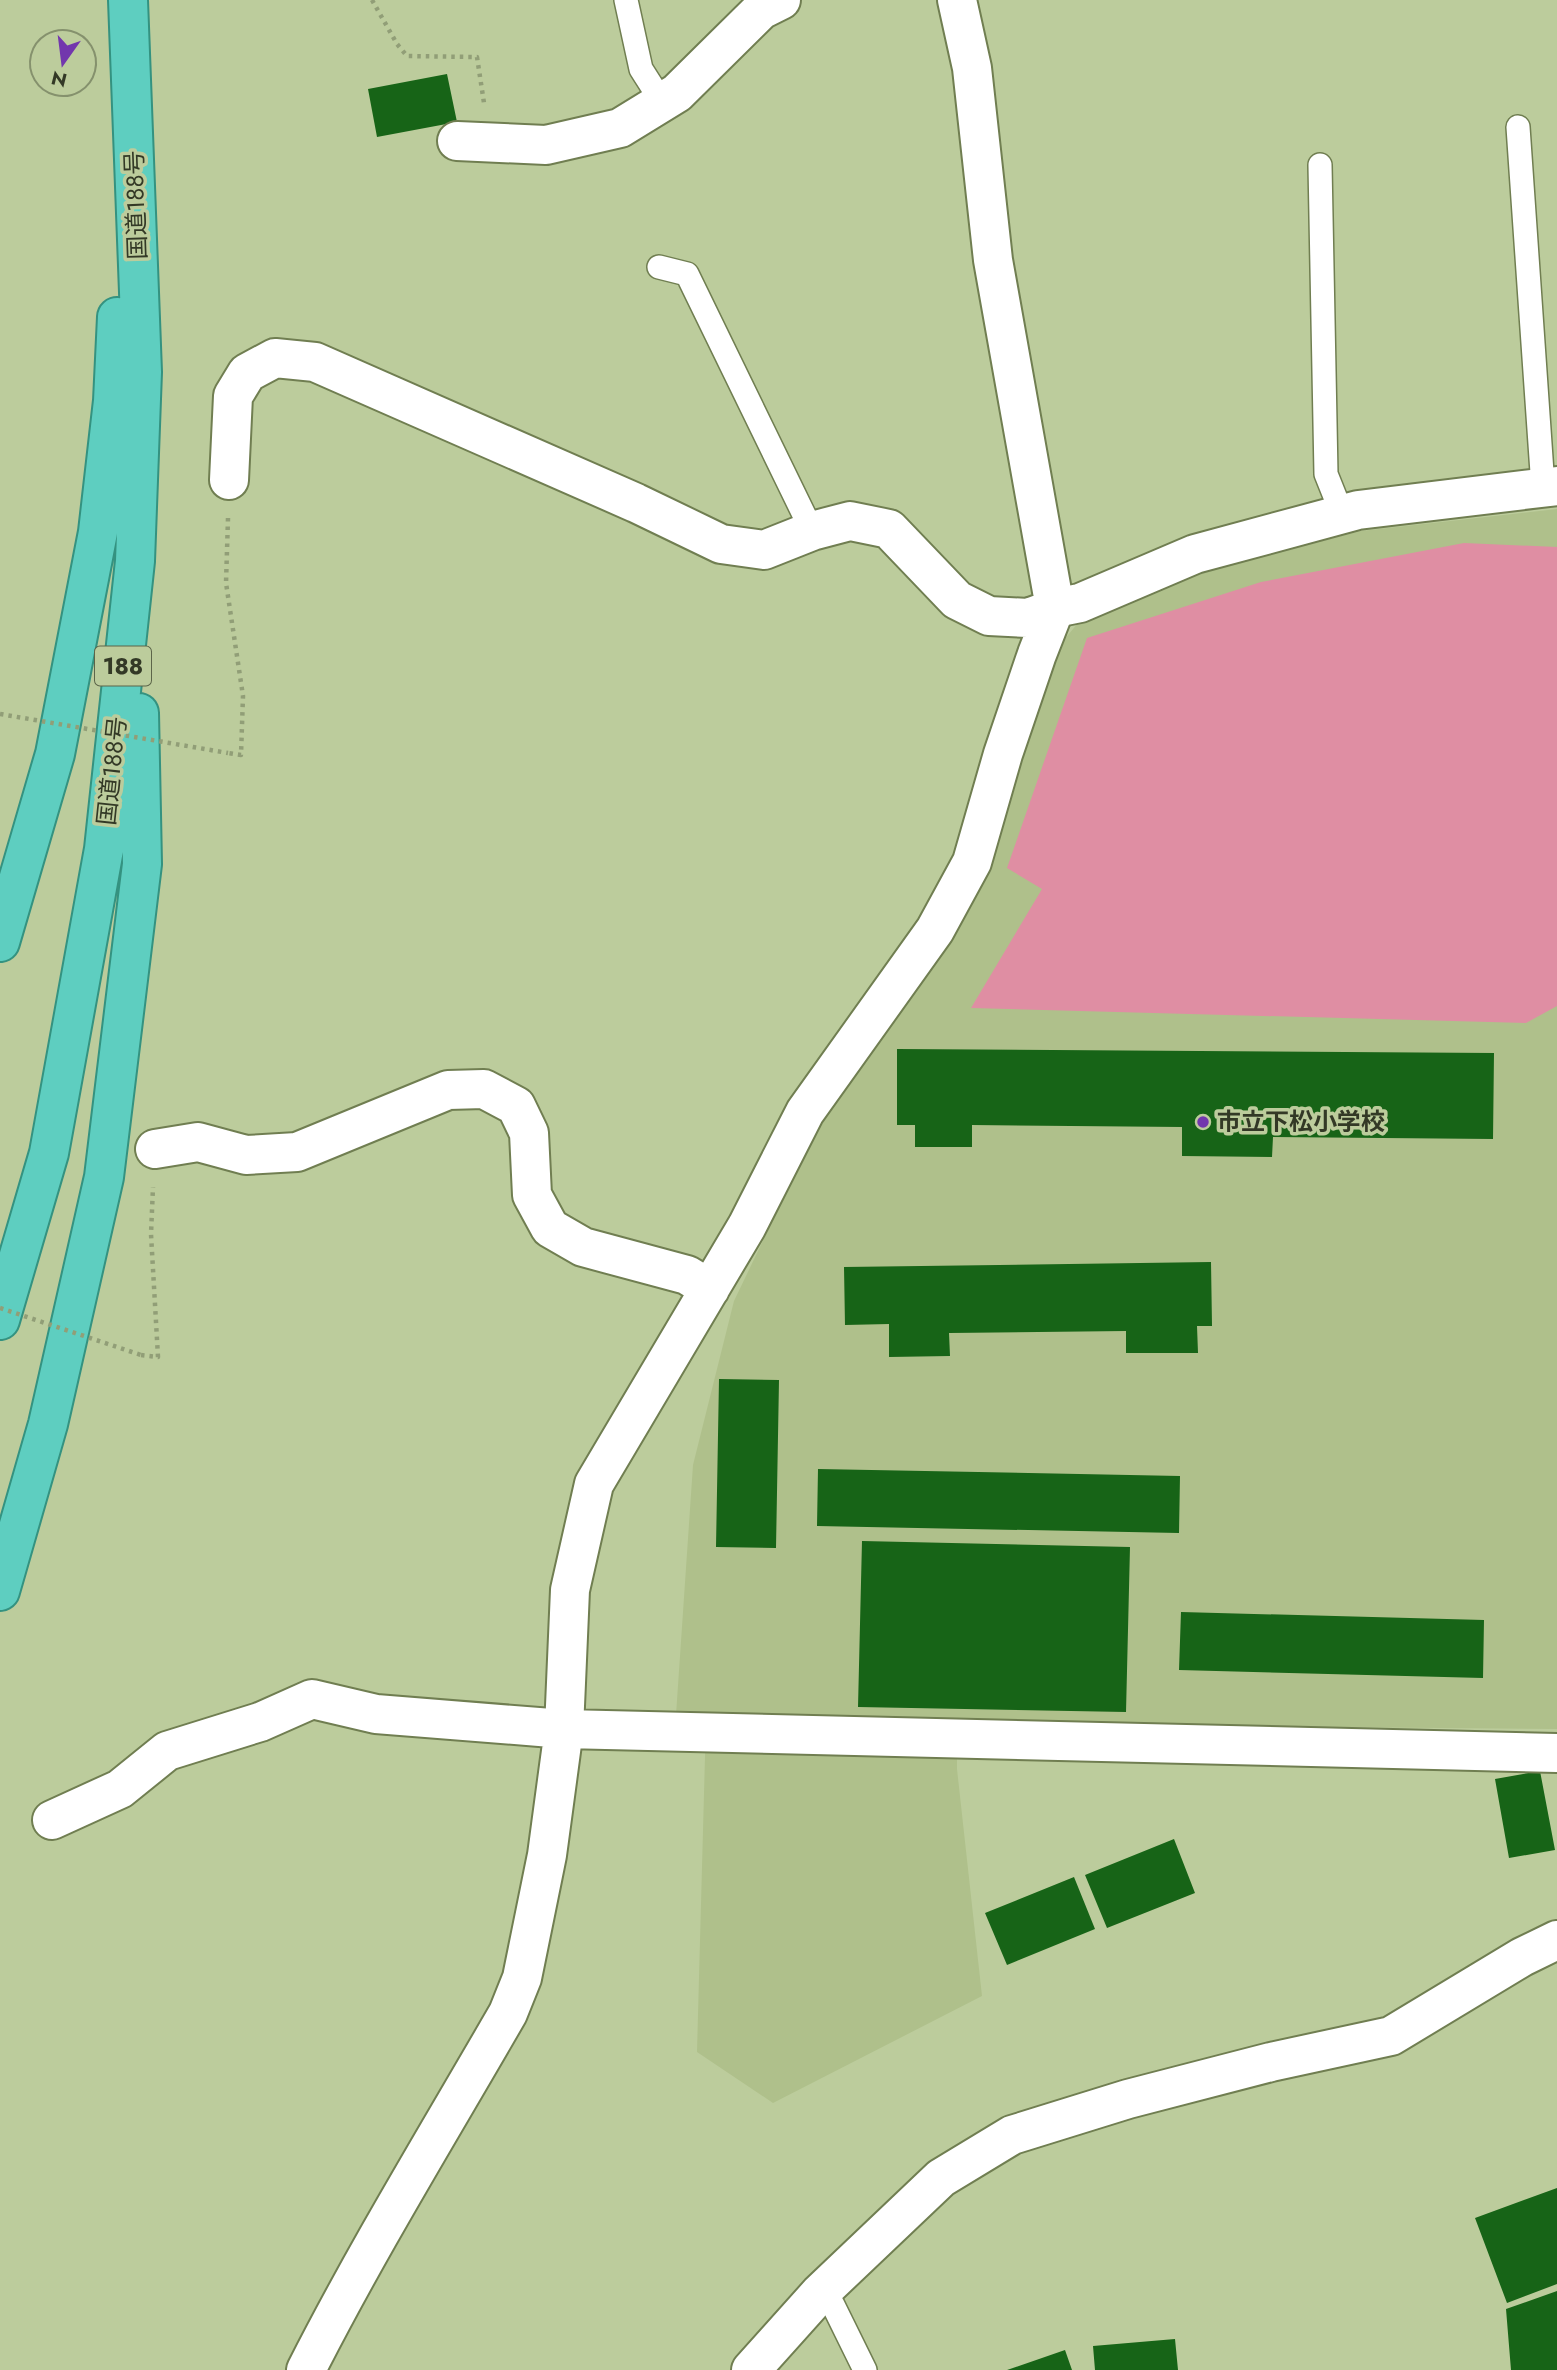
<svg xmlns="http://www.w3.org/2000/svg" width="1557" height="2370" viewBox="0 0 1557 2370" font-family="Jost,'Noto Sans JP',sans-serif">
  <rect width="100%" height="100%" fill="#bccc9c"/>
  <path fill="#afc08b" d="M1557 509V1729L957 1724V1769L982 1996 773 2103 697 2052 706 1720 676 1715 693 1465 734 1301 818 1126 1017 759 1058 647 1078 623 1216 568 1361 531Z"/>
  <path fill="#df8ea3" d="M1464 543 1557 547V1006L1526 1023 971 1008 1042 889 1007 868 1087 638 1261 582Z"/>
  <path fill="#176417" d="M447 74 457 122 377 137 368 89Z
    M897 1049 1494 1053 1493 1139 1273 1137 1272 1157 1182 1156V1127L972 1125V1147H915V1125H897Z
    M1211 1262 1212 1326H1197L1198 1353H1126V1331L949 1333 950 1356 889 1357V1324L845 1325 844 1267Z
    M719 1379 779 1380 776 1548 716 1547Z
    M818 1469 1180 1476 1179 1533 817 1526Z
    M862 1541 1130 1547 1126 1712 858 1707Z
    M1181 1612 1484 1620 1483 1678 1179 1670Z
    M1540 1771 1555 1850 1509 1858 1495 1779Z
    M1174 1839 1195 1893 1107 1928 1085 1875Z
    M1074 1877 1095 1929 1007 1965 985 1913Z
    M1557 2188V2284L1507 2303 1475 2218Z
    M1557 2291V2370H1511L1506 2309Z
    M1175 2339 1178 2370H1095L1093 2346Z
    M1065 2350 1072 2370H1007Z"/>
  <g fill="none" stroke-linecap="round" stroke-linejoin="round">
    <defs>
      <path id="service" d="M626 0 641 69 662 102
        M1518 127 1543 487
        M1320 165 1326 474 1342 514
        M659 267 687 274 812 531
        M820 2293 833 2305 865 2370"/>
      <path id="minor" d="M457 141 546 145 620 128 677 93 761 10 781 0
        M229 480 233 396 247 373 275 358 315 362 636 503 721 544 764 550 812 531 850 521 889 529 957 600 989 616 1028 618 1055 608
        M155 1149 198 1142 246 1155 297 1152 448 1090 484 1089 516 1106 529 1133 532 1195 550 1228 583 1247 687 1275 710 1289
        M52 1820 120 1789 167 1751 260 1722 312 1699 376 1714 564 1729 1557 1753
        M306 2370C368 2248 440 2131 508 2013L522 1978 547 1855 564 1729 570 1590 594 1484 747 1226 805 1112 935 930 972 862 1003 754 1037 654 1055 608 993 260 972 68 957 0
        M751 2370 820 2293 941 2178 1012 2135 1128 2099 1271 2062 1391 2036 1522 1957 1557 1940"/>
      <path id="tertiary" d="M1055 608 1080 603 1195 554 1358 510 1557 486"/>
      <path id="trunk" d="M0 942 55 754 98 532 113 401 117 317
        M0 1320 49 1153 104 849 135 561 142 372 128 0
        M0 1591 48 1424 104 1177 142 864 139 713"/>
    </defs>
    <use href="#service" stroke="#707e51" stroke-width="26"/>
    <use href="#minor" stroke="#707e51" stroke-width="42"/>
    <use href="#tertiary" stroke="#707e51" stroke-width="42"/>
    <use href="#trunk" stroke="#349280" stroke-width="42"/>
    <path stroke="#919e77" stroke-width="4.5" stroke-dasharray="3.5 5" stroke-linecap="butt" d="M372 0 397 44 407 56 477 57 484 103
      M228 518 226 583 243 696 241 755 228 753
      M141 1355 158 1357 151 1234 153 1187"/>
    <use href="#service" stroke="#fff" stroke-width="23"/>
    <use href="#minor" stroke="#fff" stroke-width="38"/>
    <use href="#tertiary" stroke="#fff" stroke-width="38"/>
    <use href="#trunk" stroke="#5ecec0" stroke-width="38"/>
    <path stroke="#919e77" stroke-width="4.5" stroke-dasharray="3.5 5" stroke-linecap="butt" d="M0 714 228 753
      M0 1308 141 1355"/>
  </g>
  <circle fill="#7237ad" stroke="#bccc9c" stroke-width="2.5" cx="1203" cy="1122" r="7"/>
  <g text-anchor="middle" stroke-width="7" stroke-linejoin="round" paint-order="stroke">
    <rect fill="#bccc9c" stroke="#5c6549" stroke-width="2" x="95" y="646.5" width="56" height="39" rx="5"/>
    <g font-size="23" font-weight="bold" fill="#333926">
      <text x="123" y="674">188</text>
    </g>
    <g font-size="24" fill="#333926" stroke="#bccc9c">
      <text transform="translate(136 205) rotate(-92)" y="8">国道188号</text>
      <text transform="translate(112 771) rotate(-84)" y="8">国道188号</text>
    </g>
    <g font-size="24" font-weight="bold" fill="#333926" stroke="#bccc9c" text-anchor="start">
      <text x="1217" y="1130">市立下松小学校</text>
    </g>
  </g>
  <g transform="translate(63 63) rotate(194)"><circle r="33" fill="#bccc9c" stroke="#85916d" stroke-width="2"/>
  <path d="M0-5L12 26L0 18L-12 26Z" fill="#7237ad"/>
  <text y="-10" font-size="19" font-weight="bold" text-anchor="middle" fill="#333926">N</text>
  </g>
</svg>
